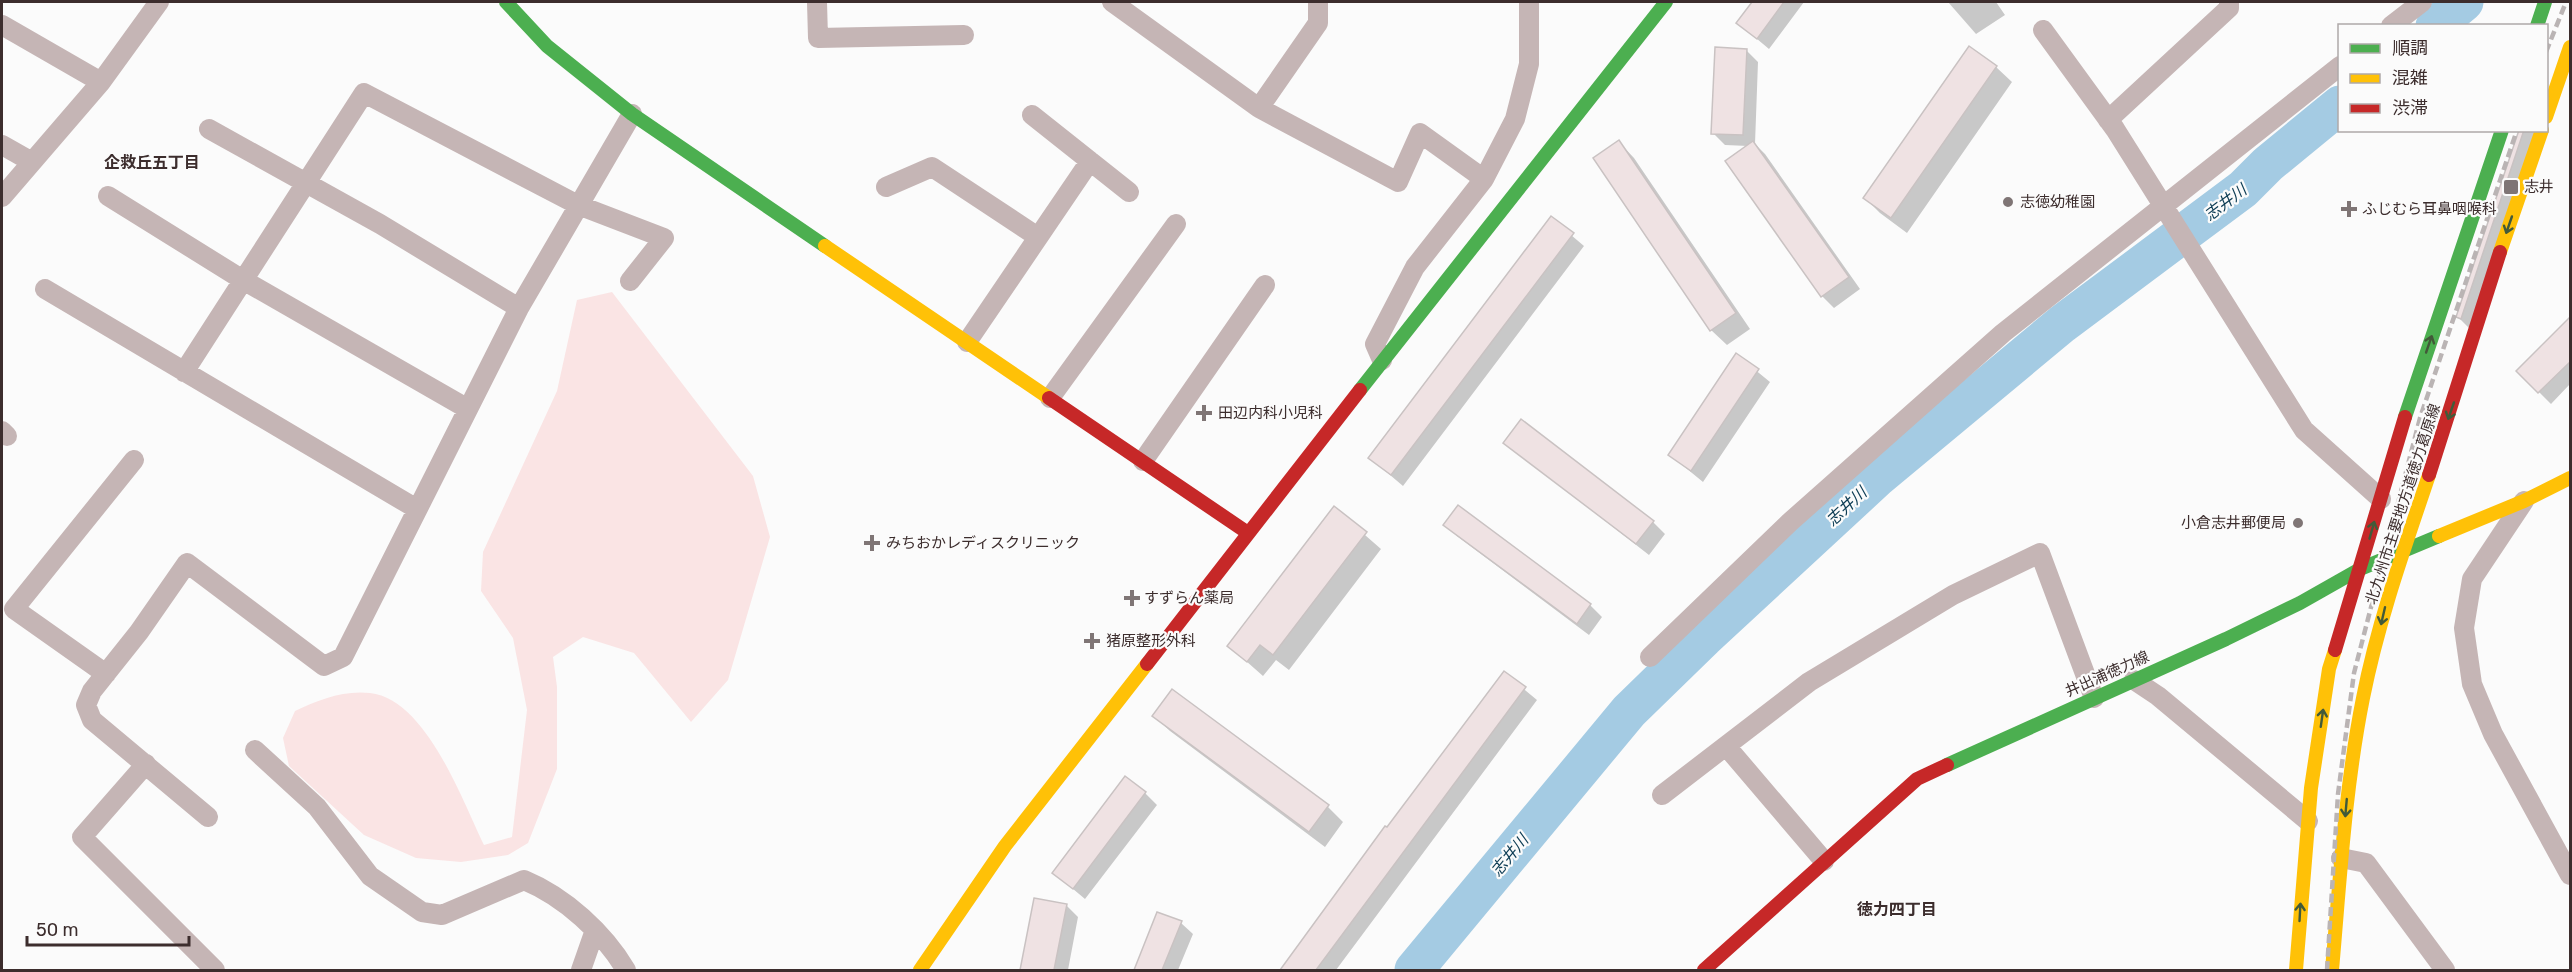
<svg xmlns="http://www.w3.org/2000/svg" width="2572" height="972" font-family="Rubik,'Noto Sans JP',sans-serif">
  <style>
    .green { fill: #fae4e4 }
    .shadow { fill: #0003 }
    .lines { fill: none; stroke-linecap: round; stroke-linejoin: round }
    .river { stroke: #a4cbe3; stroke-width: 39 }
    .building { fill: #efe2e3; stroke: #c9c2c2; stroke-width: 1.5 }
    .street { stroke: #c5b5b5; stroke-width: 20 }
    .fast { stroke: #4caf50; stroke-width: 14 }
    .slow { stroke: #ffc107; stroke-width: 14 }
    .jam { stroke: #c62828; stroke-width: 14 }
    .rail { stroke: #bab4b4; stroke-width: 4.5; stroke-dasharray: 9 4.5; stroke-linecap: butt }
    .oneway { stroke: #425a39 }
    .poi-dot { fill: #7f7575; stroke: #fbfbfb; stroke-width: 2 }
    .labels { text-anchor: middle; stroke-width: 4.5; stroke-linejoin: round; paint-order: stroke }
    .poi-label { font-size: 15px; fill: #3c2d2d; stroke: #fbfbfb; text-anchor: start }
    .street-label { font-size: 15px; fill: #3c2d2d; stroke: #fbfbfb }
    .neighbourhood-label { font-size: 16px; font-weight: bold; fill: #3c2d2d; stroke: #fbfbfb }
    .water-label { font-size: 16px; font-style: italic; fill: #0b3b53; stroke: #fbfbfb }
  </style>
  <rect width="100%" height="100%" fill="#fbfbfb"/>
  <path class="green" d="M612 292 753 476 770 537 728 680 691 722 634 653 583 637 553 657 557 687V769L528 843 508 855 461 862 416 858 364 835 289 766 283 738 295 711C318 700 343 690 370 693 426 699 462 800 484 845L512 837 527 710 513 638 481 591 483 552 557 391 577 300Z"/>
  <path class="shadow" d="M1754 2H1804L1769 49 1738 23Z
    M1948 2H1996L2005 15 1976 34Z
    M1746 50 1758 62 1755 144 1765 154 1860 289 1834 308 1822 296 1727 161 1748 146 1725 145 1713 133Z
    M1996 67 2012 82 1907 233 1880 213 1865 198Z
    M2520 130H2542L2473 332 2458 317Z
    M1619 142 1634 158 1750 329 1727 345 1711 330Z
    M1551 218 1584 246 1403 486 1370 458Z
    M2570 318V384L2551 404 2518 371Z
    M1737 355 1770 382 1703 482 1670 455Z
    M1505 443 1653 522 1665 534 1649 555Z
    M1458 507 1590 605 1602 617 1589 635 1457 536 1445 524Z
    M1334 508 1381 549 1289 670 1276 660 1263 676 1229 646Z
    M1504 673 1537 700 1336 970H1280Z
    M1154 716 1328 807 1343 822 1325 847 1170 731Z
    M1145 793 1157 805 1085 899 1054 873Z
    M1035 899 1066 905 1078 917 1068 970H1022Z
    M1158 914 1181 923 1193 934 1178 970H1136Z"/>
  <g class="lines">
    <path class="river" d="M2435 26 2464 2
      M1414 970 1629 711 1704 638 1878 477 2062 324 2243 189 2268 164 2340 105"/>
  </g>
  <path class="building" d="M1752 2H1784L1757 39 1736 23Z
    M1969 46 1997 66 1891 218 1863 198Z
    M1715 47 1747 49 1743 135 1711 134Z
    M2519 130H2524L2461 319 2456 317Z
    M1619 140 1736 313 1710 331 1593 158Z
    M1753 141 1849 277 1821 297 1725 161Z
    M1551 216 1574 233 1391 475 1368 458Z
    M2571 316V361L2538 393 2516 371Z
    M1736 353 1759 369 1691 471 1668 455Z
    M1521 419 1654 521 1636 544 1503 443Z
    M1458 505 1591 604 1577 624 1443 525Z
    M1334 506 1367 532 1273 655 1260 645 1247 662 1227 646Z
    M1504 671 1526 687 1316 970H1280L1385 826 1387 827Z
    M1172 689 1329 805 1309 832 1152 716Z
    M1125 776 1146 792 1073 889 1052 873Z
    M1034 898 1067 904 1054 970H1020Z
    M1157 912 1182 921 1162 970H1134Z"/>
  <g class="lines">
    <path class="street" d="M817 2 818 38 964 35
      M1112 2 1259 108 1318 23V2
      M2 25 101 82
      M2391 26 2422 2
      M2043 30 2115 129 2304 430 2381 499
      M1259 108 1398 182 1420 133 1484 179
      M1032 115 1129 192
      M2108 120 2229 8V2
      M209 129 380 224 519 308
      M2 145 32 162
      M886 187 932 167 1038 237
      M108 196 243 280 468 409
      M2 197 101 82 159 2
      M45 289 417 509
      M967 342 1090 161
      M1382 360 1375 344 1415 267 1484 179 1515 119 1529 64V2
      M184 372 364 93 578 205 664 238 630 281
      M1050 398 1176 224
      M2 431 7 436
      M1143 461 1265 285
      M2524 501 2472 579 2464 628 2472 684 2493 734 2570 875
      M1650 657 1790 522 2003 333 2340 66
      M106 674 14 609 134 460
      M2134 680 2158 696 2308 821
      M1726 746 1824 861
      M255 750 317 807 370 876 422 912 442 915 524 880C565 897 604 933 626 970
      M146 764 82 837 215 970
      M1662 795 1809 682 1953 595 2040 553 2094 698
      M208 817 92 720 86 705 92 691 139 632 187 563 324 666 343 657 519 308 632 114
      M2341 858 2366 863 2445 970
      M581 970 595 930"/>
    <path class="fast" d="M506 2 547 46 632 114 825 246
      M2537 26 2545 2
      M1360 390 1666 2
      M2405 417 2502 130
      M1947 765 2226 639 2300 603 2360 569 2439 536"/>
    <path class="slow" d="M2546 117 2570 47
      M825 246 1049 398
      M2500 252 2542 130
      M2439 536 2524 501 2570 478
      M920 970 1005 846 1147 664
      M2296 970 2311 788 2329 669 2335 650
      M2332 970C2340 879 2345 788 2363 698 2378 622 2404 549 2429 475"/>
    <path class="jam" d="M1049 398 1248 533
      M2429 475 2500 252
      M2335 650 2405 417
      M1147 664 1360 390
      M1704 970 1917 779 1947 765"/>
    <path class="rail" d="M2546 52 2566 2
      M2327 970 2338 794 2354 673 2420 418 2517 130"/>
  </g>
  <defs><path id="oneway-shaft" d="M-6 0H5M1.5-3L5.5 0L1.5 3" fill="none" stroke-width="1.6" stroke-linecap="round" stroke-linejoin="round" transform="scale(1.5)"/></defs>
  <g class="oneway">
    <use href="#oneway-shaft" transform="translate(2509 225) rotate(109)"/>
    <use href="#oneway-shaft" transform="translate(2429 344) rotate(-71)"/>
    <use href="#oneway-shaft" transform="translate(2451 411) rotate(109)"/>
    <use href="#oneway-shaft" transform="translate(2372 530) rotate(-74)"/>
    <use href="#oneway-shaft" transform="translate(2383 616) rotate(103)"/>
    <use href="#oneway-shaft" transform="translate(2322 718) rotate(-82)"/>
    <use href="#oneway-shaft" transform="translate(2346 808) rotate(95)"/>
    <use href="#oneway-shaft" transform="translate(2300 912) rotate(-87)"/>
  </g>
  <g class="poi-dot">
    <rect x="2503" y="179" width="16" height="16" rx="3"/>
    <circle cx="2008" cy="202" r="6"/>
    <path d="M2346 200h6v6h6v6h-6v6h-6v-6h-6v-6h6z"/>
    <path d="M1201 404h6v6h6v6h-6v6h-6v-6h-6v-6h6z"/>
    <circle cx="2298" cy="523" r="6"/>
    <path d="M869 534h6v6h6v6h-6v6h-6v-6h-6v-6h6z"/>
    <path d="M1129 589h6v6h6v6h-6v6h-6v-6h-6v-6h6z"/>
    <path d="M1089 632h6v6h6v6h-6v6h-6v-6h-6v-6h6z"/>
  </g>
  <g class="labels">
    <g class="poi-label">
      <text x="2524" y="192">志井</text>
      <text x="2020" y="207">志徳幼稚園</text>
      <text x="2362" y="214">ふじむら耳鼻咽喉科</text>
      <text x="1218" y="418">田辺内科小児科</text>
      <text x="2286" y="528" text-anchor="end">小倉志井郵便局</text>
      <text x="886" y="548">みちおかレディスクリニック</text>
      <text x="1144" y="603">すずらん薬局</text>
      <text x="1106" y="646">猪原整形外科</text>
    </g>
    <g class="street-label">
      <text transform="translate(2403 504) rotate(-72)" y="5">北九州市主要地方道徳力葛原線</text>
      <text transform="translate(2107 674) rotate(-24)" y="5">井出浦徳力線</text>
    </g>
    <g class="neighbourhood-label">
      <text x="152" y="168">企救丘五丁目</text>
      <text x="1897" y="915">徳力四丁目</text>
    </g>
    <g class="water-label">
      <text transform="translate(2225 202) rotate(-37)" y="6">志井川</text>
      <text transform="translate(1846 506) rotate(-43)" y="6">志井川</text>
      <text transform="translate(1509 855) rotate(-50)" y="6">志井川</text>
    </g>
  </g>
  <rect width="2572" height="972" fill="none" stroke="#3c2d2d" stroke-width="6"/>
  <rect x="2338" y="24" width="210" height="108" fill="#fbfbfb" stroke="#afa9a9" stroke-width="1.5"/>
  <rect x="2350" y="44" width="30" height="9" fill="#4caf50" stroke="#afa9a9" stroke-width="1.5"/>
  <text x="2392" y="54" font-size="18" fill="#3c2d2d">順調</text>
  <rect x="2350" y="74" width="30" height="9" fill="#ffc107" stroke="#afa9a9" stroke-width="1.5"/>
  <text x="2392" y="84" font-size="18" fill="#3c2d2d">混雑</text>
  <rect x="2350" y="104" width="30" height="9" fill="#c62828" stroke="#afa9a9" stroke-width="1.5"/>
  <text x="2392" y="114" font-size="18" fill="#3c2d2d">渋滞</text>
  <path d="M27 936v9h162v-9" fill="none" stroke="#3c2d2d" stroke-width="3"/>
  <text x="36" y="936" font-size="18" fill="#3c2d2d" stroke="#fbfbfb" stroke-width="4.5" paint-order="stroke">50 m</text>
</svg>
